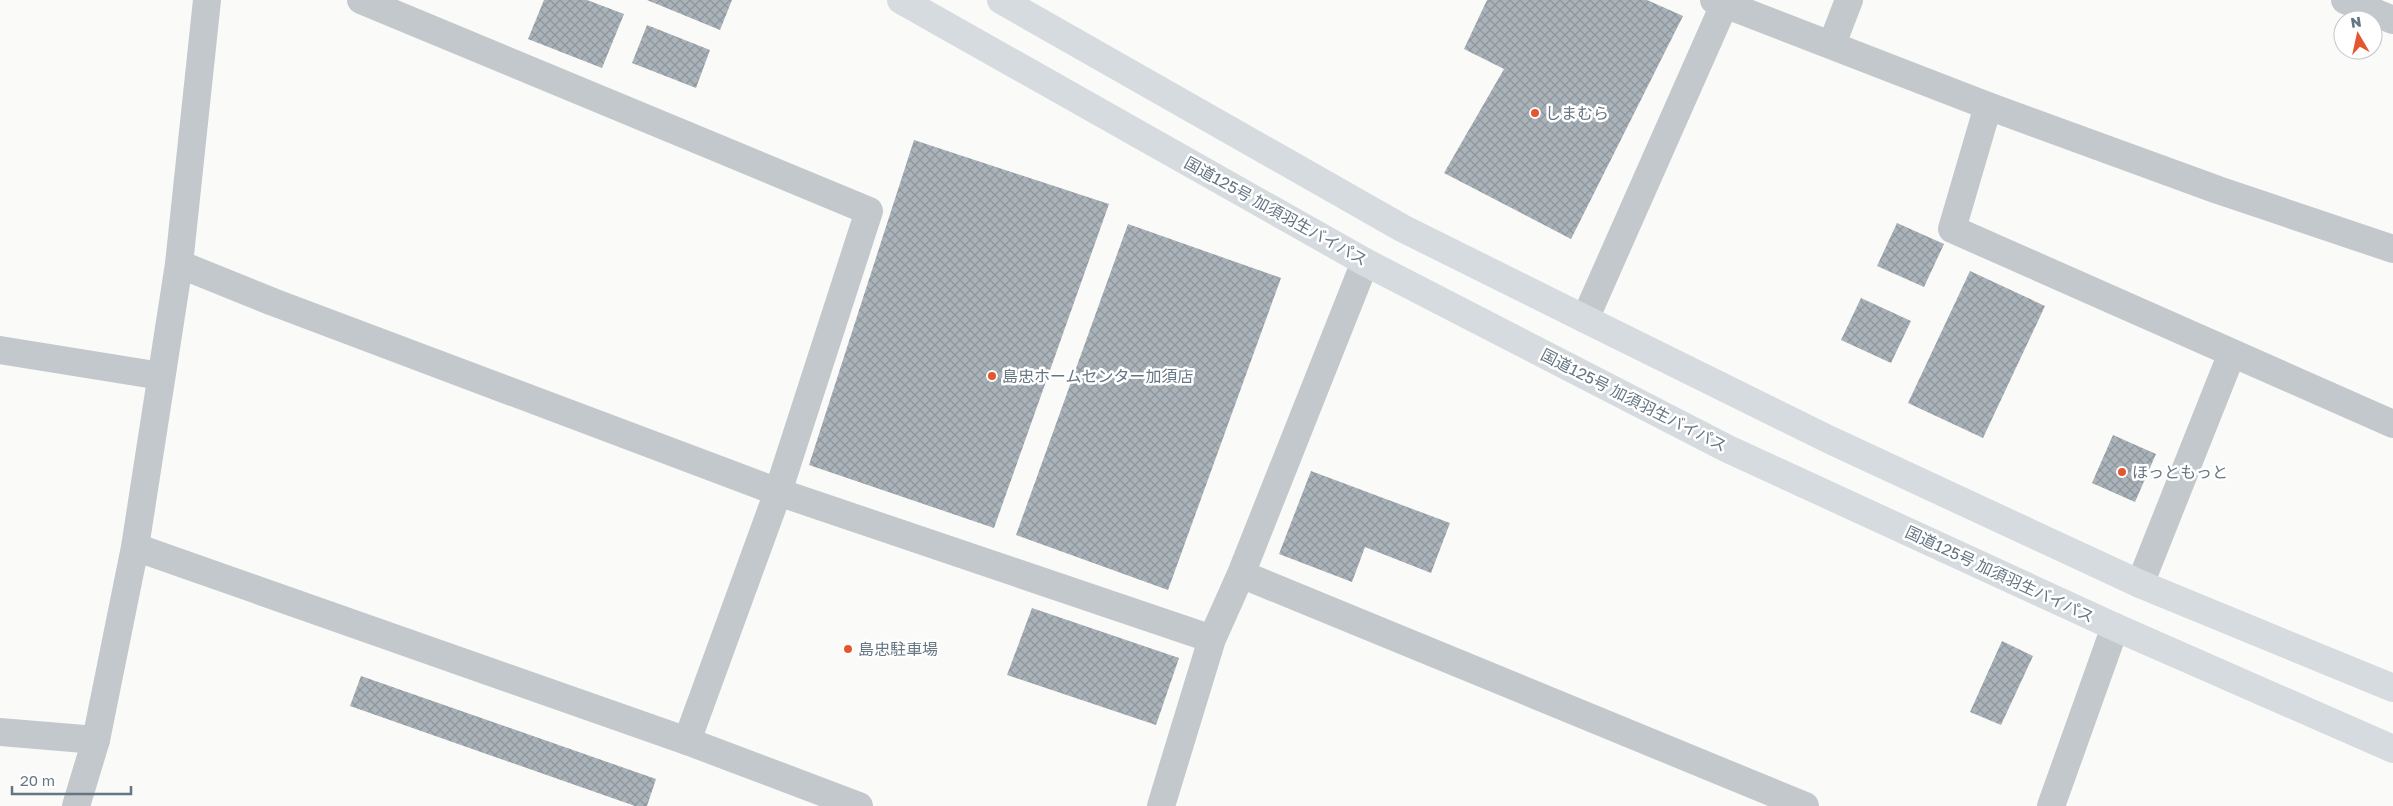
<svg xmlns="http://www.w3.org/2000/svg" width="2393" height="806" font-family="'Golos Text','Noto Sans JP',sans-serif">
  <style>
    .building { fill: url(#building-cross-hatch) }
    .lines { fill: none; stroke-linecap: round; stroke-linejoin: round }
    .minor { stroke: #c3c8cc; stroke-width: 28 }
    .tertiary { stroke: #c3c8cc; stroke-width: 28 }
    .trunk { stroke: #d6dbdf; stroke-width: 28 }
    .poi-dot { fill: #e4572e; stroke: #fff; stroke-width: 2 }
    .labels { text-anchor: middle; stroke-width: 5; stroke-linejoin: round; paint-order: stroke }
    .poi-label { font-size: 16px; fill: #657683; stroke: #fff; text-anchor: start }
    .street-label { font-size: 16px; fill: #657683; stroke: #fff }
  </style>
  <defs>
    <pattern id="building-cross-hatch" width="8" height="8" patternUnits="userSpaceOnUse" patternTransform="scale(1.25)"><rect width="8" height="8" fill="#aab3b9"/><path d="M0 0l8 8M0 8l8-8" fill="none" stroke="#8e969c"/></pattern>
  </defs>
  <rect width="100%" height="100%" fill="#fafaf8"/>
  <path class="building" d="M544 0H587L624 14 602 68 528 39Z
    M647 0H732L720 30Z
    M1487 0H1647L1683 16 1571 239 1444 173 1504 69 1464 49Z
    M647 25 710 50 696 88 632 63Z
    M914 140 1109 204 994 528 809 465Z
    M1897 223 1944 244 1924 287 1877 266Z
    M1128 224 1281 278 1168 590 1016 535Z
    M1970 271 2045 306 1983 438 1908 403Z
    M1861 298 1911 321 1891 363 1841 340Z
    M2113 435 2156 454 2135 502 2092 483Z
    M1311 471 1450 523 1431 573 1365 547 1352 582 1279 554Z
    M1032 608 1179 658 1156 725 1007 675Z
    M2002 641 2033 656 2001 725 1970 712Z
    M361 676 656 779 647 806H635L350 706Z"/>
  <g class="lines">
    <path class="minor" d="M361 0 869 211 778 492 687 741
      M1714 0 1988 106 2218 190 2393 249
      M2345 0 2393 20
      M1832 44 1849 0
      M1988 106 1952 229 2393 424
      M179 264 273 302 778 492 1212 639
      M1585 319 1724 5
      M1241 574 1805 806
      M2140 584 2232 353
      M0 732 96 740
      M1161 806 1212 639 1241 574 1365 262
      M2051 806 2115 627"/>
    <path class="tertiary" d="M0 350 161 376
      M135 547 687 741 859 806
      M76 806 96 740 135 547 179 264 207 0"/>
    <path class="trunk" d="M901 0 1365 262 1728 449 2115 627 2393 749
      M1001 0 1402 228 1585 319 1830 440 2140 584 2393 688"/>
  </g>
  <g class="poi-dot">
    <circle cx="1535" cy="113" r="5"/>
    <circle cx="992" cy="376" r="5"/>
    <circle cx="2122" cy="472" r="5"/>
    <circle cx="848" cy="649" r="5"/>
  </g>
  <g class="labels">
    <g class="poi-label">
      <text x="1545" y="119">しまむら</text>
      <text x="1002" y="382">島忠ホームセンター加須店</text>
      <text x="2132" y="478">ほっともっと</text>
      <text x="858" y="655">島忠駐車場</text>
    </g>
    <g class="street-label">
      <text transform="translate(1276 211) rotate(29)" y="6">国道125号 加須羽生バイパス</text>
      <text transform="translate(1634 400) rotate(27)" y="6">国道125号 加須羽生バイパス</text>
      <text transform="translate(2000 574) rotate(25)" y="6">国道125号 加須羽生バイパス</text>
    </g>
  </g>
  <g transform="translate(2358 35) rotate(351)"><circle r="24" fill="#ffffff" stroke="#c1c8cd"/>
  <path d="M0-4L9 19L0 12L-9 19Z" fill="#e4572e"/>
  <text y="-8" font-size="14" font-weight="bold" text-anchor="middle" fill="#657683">N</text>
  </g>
  <path d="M12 786v8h119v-8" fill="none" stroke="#657683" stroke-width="2.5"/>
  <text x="20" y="786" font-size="15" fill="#657683" stroke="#ffffff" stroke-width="4" paint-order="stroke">20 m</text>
</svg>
